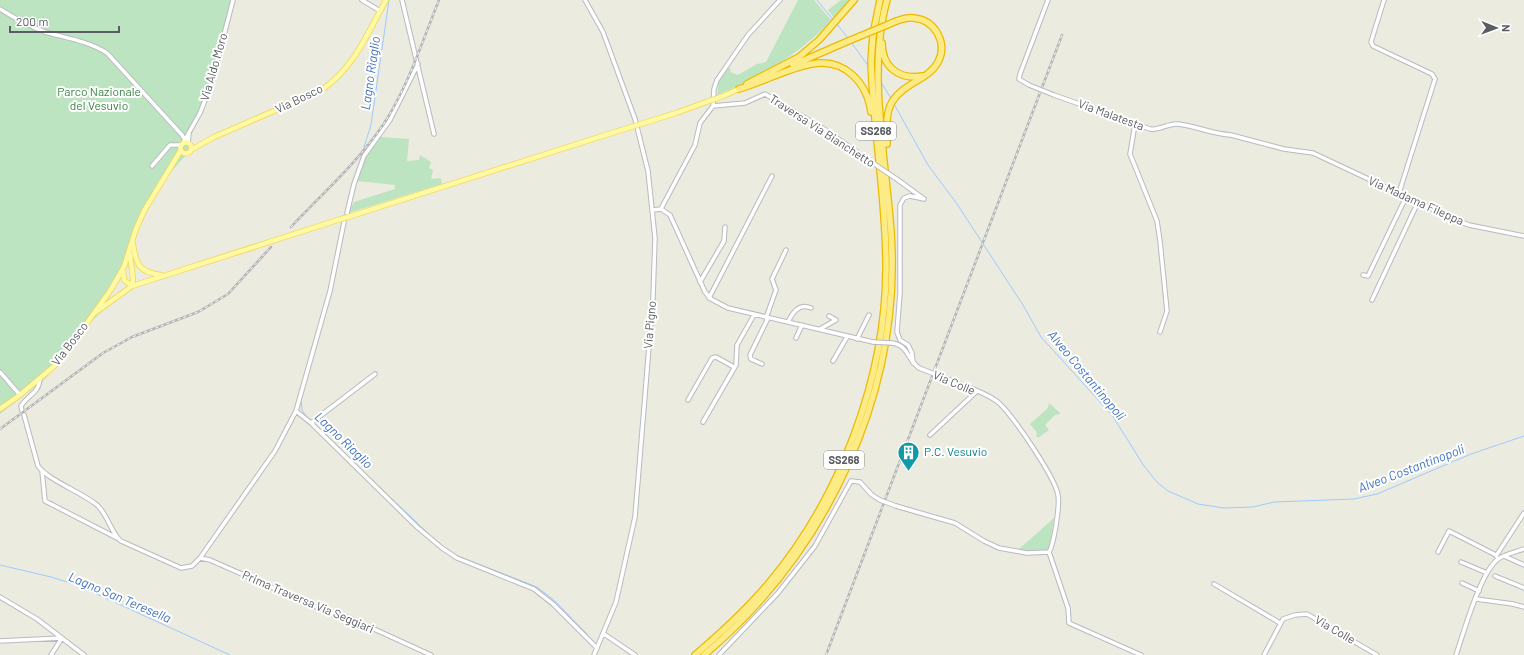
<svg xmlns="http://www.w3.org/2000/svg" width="1524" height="655" font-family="Barlow,sans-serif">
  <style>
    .green { fill: #bce4c0 }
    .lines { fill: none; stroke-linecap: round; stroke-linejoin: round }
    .stream { stroke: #9dcaff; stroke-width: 1 }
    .minor-casing { stroke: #b8babf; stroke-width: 5.5 }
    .major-casing { stroke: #f1d554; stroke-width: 6 }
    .highway-casing { stroke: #ecba00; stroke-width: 8 }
    .minor { stroke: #fff; stroke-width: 3.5 }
    .major { stroke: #fff9a2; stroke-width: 4.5 }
    .highway { stroke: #fdeb86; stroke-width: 5.5 }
    .rail-casing { stroke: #b4b5b5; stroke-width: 2.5 }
    .rail { stroke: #fff; stroke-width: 1; stroke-dasharray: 3; stroke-linecap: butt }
    .minor-bridge-casing { stroke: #b8babf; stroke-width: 5.5; stroke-linecap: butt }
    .major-bridge-casing { stroke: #f1d554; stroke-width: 6; stroke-linecap: butt }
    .highway-bridge-casing { stroke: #ecba00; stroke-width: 8; stroke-linecap: butt }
    .minor-bridge { stroke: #fff; stroke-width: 3.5 }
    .major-bridge { stroke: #fff9a2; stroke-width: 4.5 }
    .highway-bridge { stroke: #fdeb86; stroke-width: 5.5 }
    .labels { text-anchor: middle; stroke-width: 4; stroke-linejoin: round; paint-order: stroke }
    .shield { fill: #fff; stroke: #8b8d90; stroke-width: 1 }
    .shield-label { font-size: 11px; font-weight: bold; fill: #595c61 }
    .street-label { font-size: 12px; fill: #595c61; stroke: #fff }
    .park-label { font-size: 12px; fill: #348540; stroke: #fff }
    .culture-label { font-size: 12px; fill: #0d838f; stroke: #fff; text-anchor: start }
    .water-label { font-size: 13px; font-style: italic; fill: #4072c2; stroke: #fff }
  </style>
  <rect width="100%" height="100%" fill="#ecebe0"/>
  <path class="green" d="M0 0H234L214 81 190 138 189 152 167 176 157 192 136 234 134 246 120 277 107 298 101 312 90 323 58 365 45 379 0 414Z
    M798 0H814L831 20C801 54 758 78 717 95L719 81 728 68 731 69 730 72 738 75 757 64 766 62Z
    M841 0H851L834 18 828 10Z
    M380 137 409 139 407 161 419 160 420 155 431 162 429 168 433 170 431 179 441 178 442 184 348 213 354 202 395 189V185L357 181 365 157Z
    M1049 403 1059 412 1060 414 1055 415 1045 425 1049 430 1038 438 1036 436 1037 433 1030 424 1048 408Z
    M1054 518 1049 549 1038 552 1018 550Z"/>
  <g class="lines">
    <path class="stream" d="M817 0 834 21
      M836 23 848 38
      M851 42 869 67
      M881 82 892 100
      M894 104 928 165 957 204 1023 305 1041 337 1112 415 1144 466 1157 482 1168 491 1198 504 1224 508 1253 507 1274 502 1354 499 1377 494 1471 454 1524 436
      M364 147 371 125 389 0
      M361 160 362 153
      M333 285 339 255
      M301 400 302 410 308 419
      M325 435 434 539
      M441 545 455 555 537 587 555 601 587 634
      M0 565 51 577 77 585 230 655"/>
    <defs>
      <path id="minor" d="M362 0 380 11
        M402 0 434 134
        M585 0 603 32 635 119 648 171 655 238 653 298 635 517 616 602 594 655
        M1384 0 1371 42 1373 46 1432 74 1435 79 1399 193
        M0 9C14 18 29 26 45 32 66 38 88 41 107 53L182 135 185 140
        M1029 85 1019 79 1020 74 1048 0
        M1054 95 1150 129C1159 131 1168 123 1178 124 1196 126 1212 134 1231 135L1284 149 1313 153 1458 221 1469 225 1524 236
        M713 106 745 103 765 94 824 129 861 155
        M1135 124 1130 154 1157 221 1160 241 1167 311 1160 332
        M183 143 200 113 211 85 233 0
        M188 143 189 134
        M152 166 170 145H182
        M898 180 924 199
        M661 209 670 215 705 292 711 299 728 308 873 342
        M653 210 661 209 663 205 695 145 700 123 713 106 714 89 717 80 748 35 780 0
        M347 213 354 184 364 156 390 120 418 64
        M1363 275 1368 276 1406 197
        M700 282 724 241 725 227
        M709 298 772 176
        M1372 300 1418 202
        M766 318 776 290 772 279 786 250
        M788 322C793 312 799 303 811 308
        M820 329 836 320 829 316
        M796 338 802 325
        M857 339 869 315
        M892 343C908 345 907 359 919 368
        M833 361 847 337
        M913 363 912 353 908 345 900 340 897 332 900 293V205L904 198 910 196 924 199
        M762 364 751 359 750 355 768 318
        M0 372 20 395
        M950 380C964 386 988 393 999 403 1013 416 1055 477 1058 495 1060 505 1054 544 1049 552L1068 608 1069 623 1141 655
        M688 400 712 358 716 357 734 367
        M22 411 21 406C28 395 39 393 40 379
        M296 411 311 423 375 374
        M24 415 38 466C48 480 81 492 97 505 109 516 111 534 121 541L181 568 192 566 200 558 275 451 296 411 330 291 344 222
        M703 422 736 365 737 345 754 315
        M311 423 417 527 442 548 457 558 534 589 553 604 597 648
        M930 435 976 392
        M42 471 45 501 117 538
        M896 506 955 523 984 541 999 548 1027 553 1049 552
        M1438 552 1449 531 1496 555
        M1496 556 1524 513
        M1504 556 1524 565
        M200 558 210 560 332 614 341 615 352 619 431 655
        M1461 562 1487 573
        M1495 576 1524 588
        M1462 583 1479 591
        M1214 584 1280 623
        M0 597 37 619 84 655
        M1476 599 1513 604 1524 607
        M604 634 635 655
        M0 641 62 638
        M51 655 62 638
        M719 655 778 593 815 546 851 481 860 482 872 495 880 500
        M1264 655 1283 619 1295 615 1307 614 1377 655
        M1456 655C1464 632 1480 573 1498 559 1505 554 1516 552 1524 549"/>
      <path id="major" d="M721 97 739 89
        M676 113 709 101
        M180.5 148a5.5 5.5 0 1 1 11 0a5.5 5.5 0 1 1-11 0Z
        M191 150 214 137 320 91C354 69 367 34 386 0
        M348 217 596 138
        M133 244C136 265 139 272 161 275
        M130 254 133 279 132 286
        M123 270 124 280 132 286
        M96 312 132 286 341 219
        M0 409 20 395 59 362 110 291 124 267 136 229 144 211 181 150"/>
      <path id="highway" d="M882 43C882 67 899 80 922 76
        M793 65 846 42
        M747 84 799 57 819 40 854 0
        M739 89C763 82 788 68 812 64 845 58 867 83 871 112
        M887 144C887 130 885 114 892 102 903 83 929 80 938 62 948 43 935 20 914 18 905 17 896 21 887 25
        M695 655C721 633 746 610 768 584 840 499 887 376 886 264 886 196 873 129 871 61L873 35 880 0
        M704 655C827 552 902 392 891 232 886 159 867 70 887 0"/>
    </defs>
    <use href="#minor" class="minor-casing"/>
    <use href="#major" class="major-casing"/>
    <use href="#highway" class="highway-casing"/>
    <use href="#minor" class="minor"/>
    <use href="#major" class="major"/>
    <use href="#highway" class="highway"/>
    <defs>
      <path id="rail" d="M291 227C322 194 357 163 383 125 408 87 422 42 439 0
        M0 429 103 353 132 337 198 312 228 294 271 247
        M826 655 1062 35"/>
    </defs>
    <use href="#rail" class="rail-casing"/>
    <use href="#rail" class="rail"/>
    <defs>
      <path id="minor-bridge" d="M1029 85 1054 95
        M861 155 898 180
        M873 342 892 343
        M919 368 950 380
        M880 500 896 506"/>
      <path id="major-bridge" d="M709 101 721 97
        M596 138 676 113
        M341 219 348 217"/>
      <path id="highway-bridge" d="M846 42 887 25"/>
    </defs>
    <use href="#minor-bridge" class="minor-bridge-casing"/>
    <use href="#major-bridge" class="major-bridge-casing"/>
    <use href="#highway-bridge" class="highway-bridge-casing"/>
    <use href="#minor-bridge" class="minor-bridge"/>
    <use href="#major-bridge" class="major-bridge"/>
    <use href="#highway-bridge" class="highway-bridge"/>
  </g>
  <defs>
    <symbol id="building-pin" viewBox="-11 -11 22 30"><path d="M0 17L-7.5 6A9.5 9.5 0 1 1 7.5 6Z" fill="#0f9aa8" stroke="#fff"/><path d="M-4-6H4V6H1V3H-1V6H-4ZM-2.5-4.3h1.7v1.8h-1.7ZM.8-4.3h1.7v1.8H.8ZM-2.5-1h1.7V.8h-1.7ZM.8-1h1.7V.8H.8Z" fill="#fff"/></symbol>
  </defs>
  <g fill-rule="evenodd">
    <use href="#building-pin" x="896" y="440" width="25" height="34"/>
  </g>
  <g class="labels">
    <g class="shield">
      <rect x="856" y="122" width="40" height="18" rx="3"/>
      <rect x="824" y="451" width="40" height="18" rx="3"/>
    </g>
    <g class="shield-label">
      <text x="876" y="135">SS268</text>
      <text x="844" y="464">SS268</text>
    </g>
    <g class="street-label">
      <text transform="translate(214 67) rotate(-74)" y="4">Via Aldo Moro</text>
      <text transform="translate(299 99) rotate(-26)" y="4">Via Bosco</text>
      <text transform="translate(1111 115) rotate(20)" y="4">Via Malatesta</text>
      <text transform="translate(822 131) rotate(33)" y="4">Traversa Via Bianchetto</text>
      <text transform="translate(1416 201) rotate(24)" y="4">Via Madama Fileppa</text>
      <text transform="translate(650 325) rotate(-85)" y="4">Via Pigno</text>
      <text transform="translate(70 344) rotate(-53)" y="4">Via Bosco</text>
      <text transform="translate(954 383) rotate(23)" y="4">Via Colle</text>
      <text transform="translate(308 602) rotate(23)" y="4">Prima Traversa Via Seggiari</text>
      <text transform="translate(1335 630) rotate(30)" y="4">Via Colle</text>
    </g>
    <g class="park-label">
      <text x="99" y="96">Parco Nazionale<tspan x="99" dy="14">del Vesuvio</tspan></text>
    </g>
    <g class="culture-label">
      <text x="924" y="456">P.C. Vesuvio</text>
    </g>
    <g class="water-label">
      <text transform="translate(370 73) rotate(-82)" y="5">Lagno Riaglio</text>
      <text transform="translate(1087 375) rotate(50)" y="5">Alveo Costantinopoli</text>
      <text transform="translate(344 440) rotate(44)" y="5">Lagno Riaglio</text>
      <text transform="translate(1411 468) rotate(-21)" y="5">Alveo Costantinopoli</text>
      <text transform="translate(120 597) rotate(23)" y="5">Lagno San Teresella</text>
    </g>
  </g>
  <g transform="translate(1496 28) rotate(91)" stroke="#ffffff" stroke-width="3" paint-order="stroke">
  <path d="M0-3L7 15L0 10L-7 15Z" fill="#595c61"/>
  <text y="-6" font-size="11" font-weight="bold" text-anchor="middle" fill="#595c61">N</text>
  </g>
  <path d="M10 26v6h109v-6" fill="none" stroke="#595c61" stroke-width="2"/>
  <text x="16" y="26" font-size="12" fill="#595c61" stroke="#ffffff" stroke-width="3" paint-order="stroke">200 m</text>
</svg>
